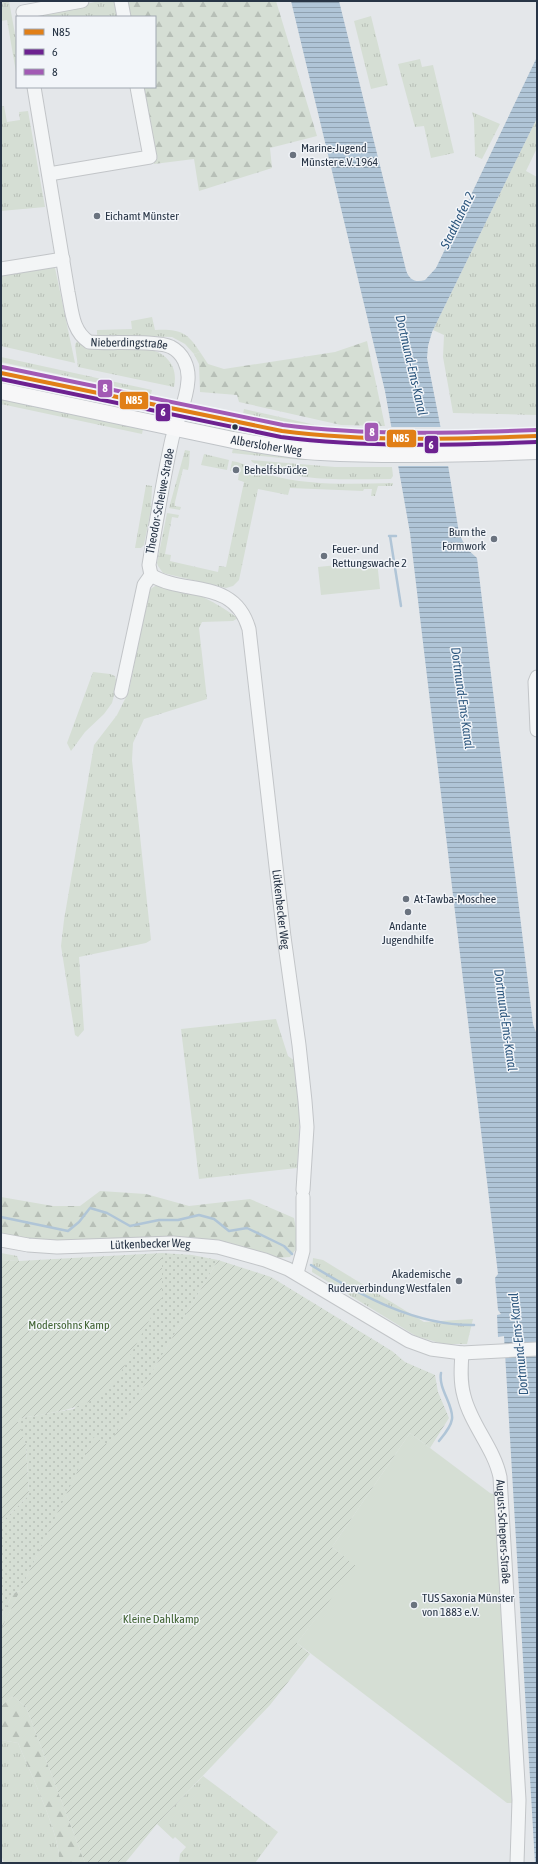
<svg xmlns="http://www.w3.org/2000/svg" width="538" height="1864" font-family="'Asap Condensed',sans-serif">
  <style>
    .grass { fill: url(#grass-tufts) }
    .forest { fill: url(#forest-firs) }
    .park { fill: url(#park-dots) }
    .garden { fill: url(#garden-furrows) }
    .pitch { fill: #d5ded4 }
    .water { fill: url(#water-rules) }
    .pier { fill: #e4e7ea }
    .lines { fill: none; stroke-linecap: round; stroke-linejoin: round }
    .stream { stroke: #b0c5d7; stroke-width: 2.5 }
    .minor-casing { stroke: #c2c5c8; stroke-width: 15 }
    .major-casing { stroke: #c0c4c8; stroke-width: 18 }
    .minor { stroke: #f3f5f6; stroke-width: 13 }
    .major { stroke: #f7f7f8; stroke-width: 16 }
    .bus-1-casing { stroke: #f2f5f9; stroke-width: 7 }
    .bus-2-casing { stroke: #f2f5f9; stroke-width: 7 }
    .bus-3-casing { stroke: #f2f5f9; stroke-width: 7 }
    .bus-1 { stroke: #e17f17; stroke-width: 4 }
    .bus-2 { stroke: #6d2190; stroke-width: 4 }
    .bus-3 { stroke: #a25ab4; stroke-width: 4 }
    .poi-dot { fill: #6a737f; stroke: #f2f5f9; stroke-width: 1.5 }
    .bus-dot { fill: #283546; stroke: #f2f5f9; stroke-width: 1.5 }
    .labels { text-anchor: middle; stroke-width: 3; stroke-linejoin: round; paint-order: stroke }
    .poi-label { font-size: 12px; fill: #283546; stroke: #f2f5f9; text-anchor: start }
    .street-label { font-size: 12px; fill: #283546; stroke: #f2f5f9 }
    .park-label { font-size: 12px; fill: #406333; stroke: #f2f5f9 }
    .water-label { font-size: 13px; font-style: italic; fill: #2d577e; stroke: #f2f5f9 }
    .line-badge { stroke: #f2f5f9; stroke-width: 1.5 }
    .badge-label { font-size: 11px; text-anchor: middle; font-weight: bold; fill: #fff }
  </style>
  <defs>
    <pattern id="grass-tufts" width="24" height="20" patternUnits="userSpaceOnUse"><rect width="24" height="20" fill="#d5ded4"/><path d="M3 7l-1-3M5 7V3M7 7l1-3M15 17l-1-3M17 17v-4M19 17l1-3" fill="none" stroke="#b7bfb7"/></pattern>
    <pattern id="forest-firs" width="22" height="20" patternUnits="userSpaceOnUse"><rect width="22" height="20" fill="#d5ded4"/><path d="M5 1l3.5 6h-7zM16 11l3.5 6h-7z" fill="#b7bfb7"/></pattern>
    <pattern id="park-dots" width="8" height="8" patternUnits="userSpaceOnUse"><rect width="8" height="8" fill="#d5ded4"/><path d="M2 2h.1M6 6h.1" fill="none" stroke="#b7bfb7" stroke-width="1.8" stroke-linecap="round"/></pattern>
    <pattern id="garden-furrows" width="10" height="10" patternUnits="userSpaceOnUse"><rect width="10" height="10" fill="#d5ded4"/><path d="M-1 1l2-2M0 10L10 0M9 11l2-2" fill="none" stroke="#b7bfb7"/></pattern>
    <pattern id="water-rules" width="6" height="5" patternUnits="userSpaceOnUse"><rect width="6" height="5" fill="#b0c5d7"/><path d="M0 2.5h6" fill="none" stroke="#8fa1b0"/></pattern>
  </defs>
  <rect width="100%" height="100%" fill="#e4e7ea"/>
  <path class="grass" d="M1 1H9L17 45V78L7 20 1 21Z
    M100 1H118L122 17H29V15Z
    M371 16 388 85 371 89 354 21Z
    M420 59 422 67 433 65 454 153 431 158 424 126 415 127 398 64Z
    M4 106 7 122 20 120 19 112 28 111 45 207 1 211V107Z
    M472 112 500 124 482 159 475 156 474 119Z
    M537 118V148L526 171 537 177V415L453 413 443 357 444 335 433 330Z
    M54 263 75 363 1 346V274Z
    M152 317 155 330C178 329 187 331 200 352L194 354 185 344 172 337 97 335V330L132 329 131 321Z
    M77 341C97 362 148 334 169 361 175 368 176 378 174 387L78 367 75 345Z
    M1 357 152 390 150 398 104 384 1 362Z
    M1 379 148 406 147 412 41 390 1 385Z
    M1 399 143 429 142 434 1 404Z
    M244 409 311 424 328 429 325 432 301 425 243 414Z
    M208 424 289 440 332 442 337 449 207 430Z
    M233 448 378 459V462L301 460 232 453Z
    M185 450 190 451C189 458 190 463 188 470L183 469 175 502V506L181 507 180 510 169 508Z
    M204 454 229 460 227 470 201 465Z
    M251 460 335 467H392L393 476 391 479C344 479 296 483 252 462Z
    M232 461C245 463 257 471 270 475 309 486 352 484 393 483V484L392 486H378L375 496H371L372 489H364L363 491 290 488 288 495 258 489 239 580 233 586 226 588 163 573 158 566 157 563 167 513 179 515 178 518 172 517 165 554 171 555 170 561 218 572 219 566 226 567 244 482 238 480 239 473 230 471Z
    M146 485 152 486 151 509 144 545 141 548H135Z
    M155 586C187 586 212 600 238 618L233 621 202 622 199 628 207 699 144 719 133 743 132 760 151 940 146 943 79 957 84 1030 78 1037 75 1035 61 946 64 920 94 745 117 715 129 691 147 599 149 590Z
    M93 672 110 674 115 676 117 684 112 703 104 714 85 732 71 751 67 743Z
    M276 1019 288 1056 295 1061 300 1119 297 1168 199 1179 181 1029Z
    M1 1253 17 1256 19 1261 1 1260Z
    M313 1258 323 1260 424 1322 473 1319 467 1344H443L416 1336 312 1272Z
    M1 1740 18 1743C26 1763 66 1847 58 1863H4L1 1855Z
    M203 1776 278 1832 255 1863H180L179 1862 180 1854 186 1847 175 1837 173 1839 157 1824Z"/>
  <path class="forest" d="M124 1H276L317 136 270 148 272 168 199 191 194 159 154 164 140 87H155V17H127Z
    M367 341 385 426 341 425 239 402 237 395 200 392 199 364 194 354 200 352 208 364 224 369 335 352Z
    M100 1191 146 1194 189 1206 250 1199 294 1218 299 1245 290 1257 277 1258 259 1251 198 1240 109 1242 25 1240 1 1236V1197L53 1206H80Z
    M20 1591 1 1630V1617L13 1593Z
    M13 1696 26 1707 85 1863H58C66 1847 26 1763 18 1743L1 1740V1706Z"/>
  <path class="park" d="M162 1253 192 1255 218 1260 109 1446 94 1438 20 1591 13 1593 1 1617V1523L29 1495 26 1445 16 1419 74 1409 162 1297Z"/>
  <path class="garden" d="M162 1253V1297L114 1385C86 1411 52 1412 17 1419L26 1445 29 1495 1 1523V1260L19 1261Z
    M218 1260 271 1277 392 1351 405 1362 435 1375 438 1392 449 1418 430 1448 410 1433 332 1547 357 1566 297 1643 310 1654 270 1705 157 1824 125 1863H85L26 1707 13 1696 1 1706V1630L94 1437 109 1445Z"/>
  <path class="pitch" d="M377 561 380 589 321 595 318 567Z
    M410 1433 490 1493 496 1495 512 1803H507L297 1643 356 1566 332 1547Z"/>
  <path class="water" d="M291 1H339L406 270C409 280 416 283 425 280L436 268 537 57V118L432 332 428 346 427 358 448 465 459 533 466 548 477 558 533 1024 537 1035V1863H535L504 1336 498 1337 497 1315 501 1314 498 1310 495 1278 498 1274 410 533 385 391Z"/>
  <path class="pier" d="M390 427H442L451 466H396Z"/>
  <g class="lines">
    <path class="stream" d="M389 536H396
      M390 536 401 606
      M1 1217 68 1231 79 1222 90 1208 107 1213 130 1226 159 1220H178L199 1215 214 1219 229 1231 247 1228 284 1246 292 1254
      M311 1265C360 1295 415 1326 474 1325
      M439 1441C444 1435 451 1427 452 1419 454 1405 438 1389 441 1373"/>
    <defs>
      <g id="minor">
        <path d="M121 1 124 17"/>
        <path d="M23 12 82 1"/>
        <path id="s1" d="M34 87 68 292C72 311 72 331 89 342 109 344 156 340 171 347 183 353 189 367 188 380 187 401 177 419 172 439 163 480 156 523 149 565L151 575 144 585 121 692"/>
        <path d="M49 174 150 157 137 87"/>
        <path d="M1 269 63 259"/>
        <path id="s2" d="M151 575C184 596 234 577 249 629L284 937 299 1045 305 1101 307 1127 303 1190"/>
        <path d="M537 677 535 682 537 730"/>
        <path id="s3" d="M1 1240 28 1245 57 1247 173 1243 218 1247 265 1260 288 1269 409 1341 431 1349 462 1353 537 1349"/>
        <path d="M297 1273 303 1251V1197"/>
        <path id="s4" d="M462 1353C461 1367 460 1382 464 1396 471 1425 494 1448 500 1477L519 1800 517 1863"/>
      </g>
      <g id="major">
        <path d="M1 373 282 431C366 444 452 439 537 436"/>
        <path id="s5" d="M1 391 233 440C262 445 291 451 321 452 392 456 465 454 537 451"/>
      </g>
    </defs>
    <use href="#minor" class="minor-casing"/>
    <use href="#major" class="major-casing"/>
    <use href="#minor" class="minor"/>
    <use href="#major" class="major"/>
    <defs>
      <path id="bus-1" d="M1 373 282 431C367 442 452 439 537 436"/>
      <path id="bus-2" d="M1 379 281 437C366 448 451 445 537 442"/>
      <path id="bus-3" d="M2 367 283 425C368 436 452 433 537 430"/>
    </defs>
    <use href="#bus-1" class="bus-1-casing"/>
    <use href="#bus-2" class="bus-2-casing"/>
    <use href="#bus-3" class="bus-3-casing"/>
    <use href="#bus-1" class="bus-1"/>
    <use href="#bus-2" class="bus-2"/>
    <use href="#bus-3" class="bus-3"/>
  </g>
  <g class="poi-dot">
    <circle cx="293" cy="155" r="4"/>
    <circle cx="97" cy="216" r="4"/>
    <circle cx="236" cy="470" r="4"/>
    <circle cx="494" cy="539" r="4"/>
    <circle cx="324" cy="556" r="4"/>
    <circle cx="406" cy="899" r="4"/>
    <circle cx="408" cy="912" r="4"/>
    <circle cx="459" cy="1281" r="4"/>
    <circle cx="414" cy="1605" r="4"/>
  </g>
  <circle class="bus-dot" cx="235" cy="427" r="3.5"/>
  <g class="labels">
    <g class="poi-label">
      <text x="301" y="152">Marine-Jugend<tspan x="301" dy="14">Münster e.V. 1964</tspan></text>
      <text x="105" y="220">Eichamt Münster</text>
      <text x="244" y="474">Behelfsbrücke</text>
      <text x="486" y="536" text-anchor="end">Burn the<tspan x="486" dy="14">Formwork</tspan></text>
      <text x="332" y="553">Feuer- und<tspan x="332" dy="14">Rettungswache 2</tspan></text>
      <text x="414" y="903">At-Tawba-Moschee</text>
      <text x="408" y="930" text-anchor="middle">Andante<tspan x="408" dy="14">Jugendhilfe</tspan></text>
      <text x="451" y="1278" text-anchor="end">Akademische<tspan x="451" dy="14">Ruderverbindung Westfalen</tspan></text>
      <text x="422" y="1602">TUS Saxonia Münster<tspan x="422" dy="14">von 1883 e.V.</tspan></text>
    </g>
    <g class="street-label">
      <text dy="4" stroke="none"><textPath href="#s1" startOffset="304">Nieberdingstraße</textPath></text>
      <text dy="4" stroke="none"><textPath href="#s5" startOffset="271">Albersloher Weg</textPath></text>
      <text transform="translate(160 501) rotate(-79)" y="4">Theodor-Scheiwe-Straße</text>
      <text dy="4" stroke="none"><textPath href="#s2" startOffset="401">Lütkenbecker Weg</textPath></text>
      <text dy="4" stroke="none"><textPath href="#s3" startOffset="150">Lütkenbecker Weg</textPath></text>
      <text dy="4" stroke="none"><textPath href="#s4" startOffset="187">August-Schepers-Straße</textPath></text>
    </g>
    <g class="park-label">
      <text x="69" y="1329">Modersohns Kamp</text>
      <text x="161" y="1623">Kleine Dahlkamp</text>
    </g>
    <g class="water-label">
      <text transform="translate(457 220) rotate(-64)" y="5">Stadthafen 2</text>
      <text transform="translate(412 365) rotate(77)" y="5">Dortmund-Ems-Kanal</text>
      <text transform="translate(463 698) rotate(82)" y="5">Dortmund-Ems-Kanal</text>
      <text transform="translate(506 1020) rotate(82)" y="5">Dortmund-Ems-Kanal</text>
      <text transform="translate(518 1344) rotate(-96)" y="5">Dortmund-Ems-Kanal</text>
    </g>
  </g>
  <g class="line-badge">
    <rect x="97" y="379" width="16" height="19" rx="4" fill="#a25ab4"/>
    <rect x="119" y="391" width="30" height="19" rx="4" fill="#e17f17"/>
    <rect x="155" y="403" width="16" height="19" rx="4" fill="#6d2190"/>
    <rect x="364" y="422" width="15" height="20" rx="4" fill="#a25ab4"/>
    <rect x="386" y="429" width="31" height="19" rx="4" fill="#e17f17"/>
    <rect x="424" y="435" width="15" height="19" rx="4" fill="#6d2190"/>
  </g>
  <g class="badge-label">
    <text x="105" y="392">8</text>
    <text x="134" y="404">N85</text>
    <text x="163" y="416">6</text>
    <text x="372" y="436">8</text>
    <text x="401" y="442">N85</text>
    <text x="431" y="449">6</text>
  </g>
  <rect width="538" height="1864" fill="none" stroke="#283546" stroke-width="4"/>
  <rect x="16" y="16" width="140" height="72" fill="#f2f5f9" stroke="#a1a8b1"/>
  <rect x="24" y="29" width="20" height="6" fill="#e17f17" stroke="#a1a8b1"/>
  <text x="52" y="36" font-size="12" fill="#283546">N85</text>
  <rect x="24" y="49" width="20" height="6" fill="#6d2190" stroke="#a1a8b1"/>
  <text x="52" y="56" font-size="12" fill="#283546">6</text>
  <rect x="24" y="69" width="20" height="6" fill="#a25ab4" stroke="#a1a8b1"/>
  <text x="52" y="76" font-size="12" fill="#283546">8</text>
</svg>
